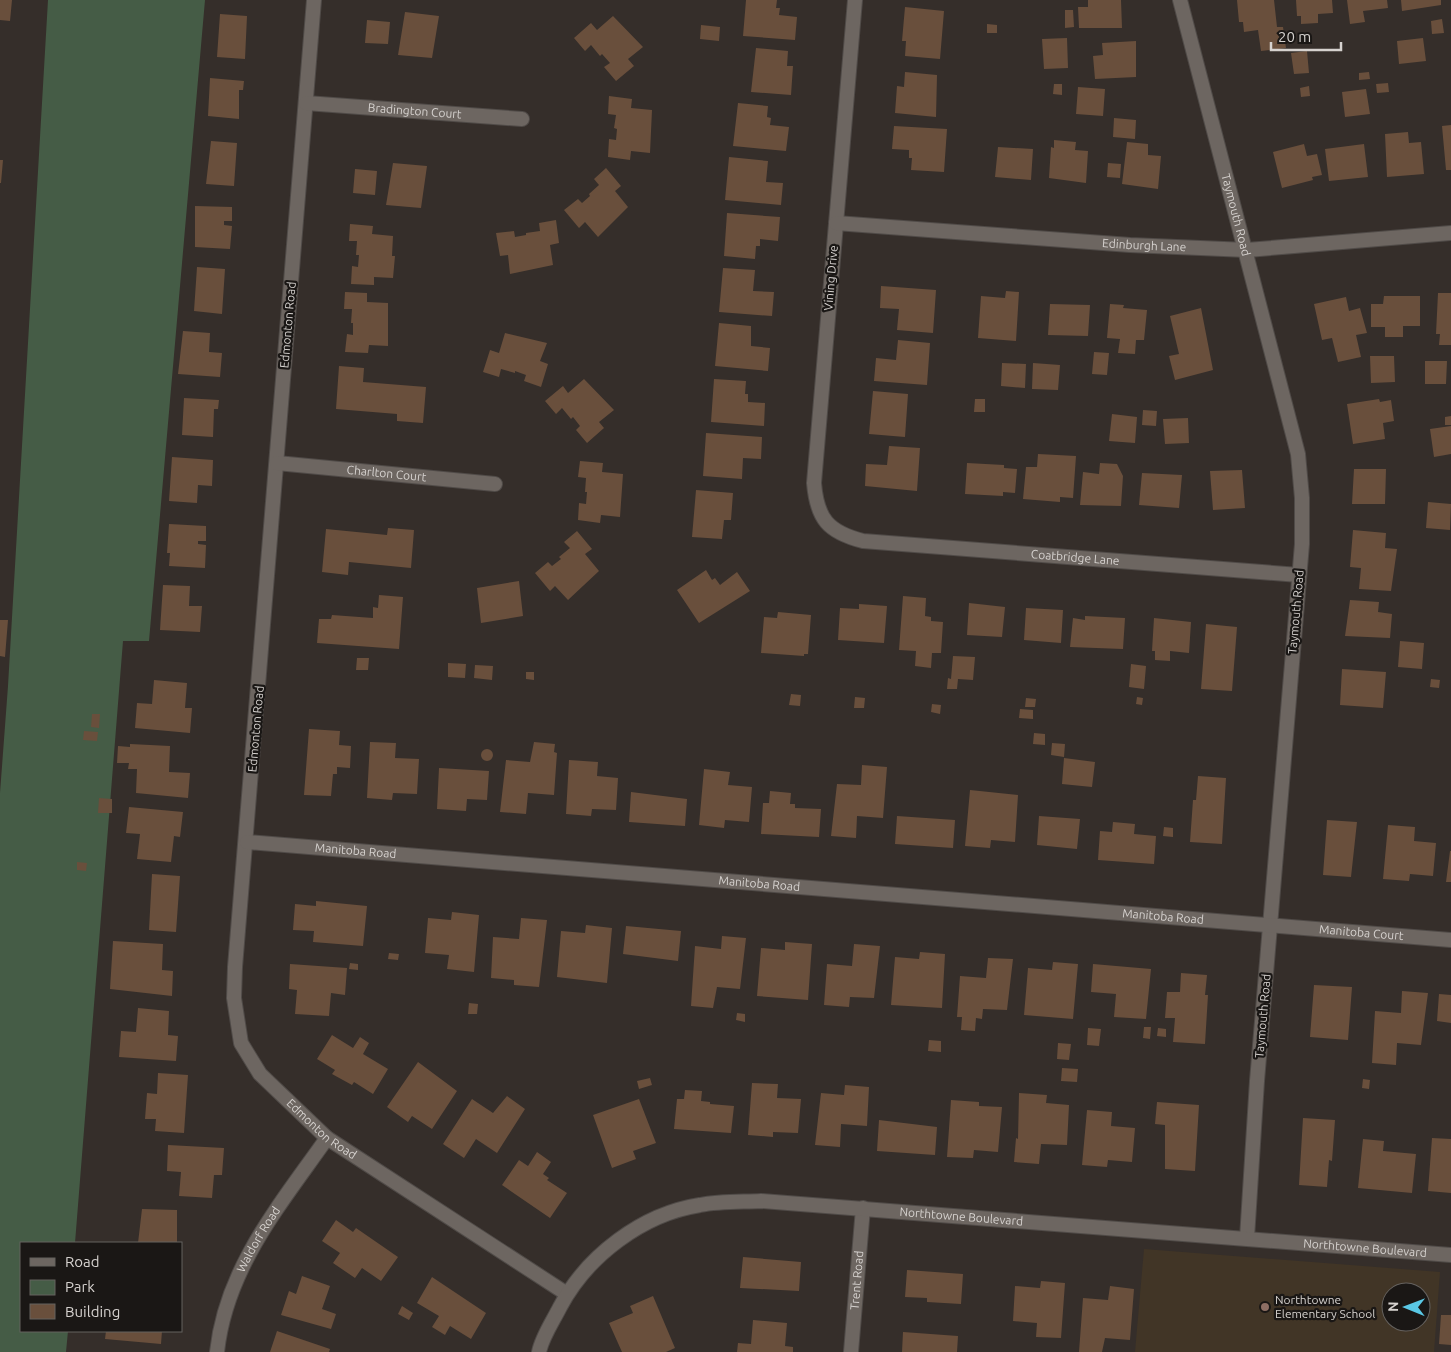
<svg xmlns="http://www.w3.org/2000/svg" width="1451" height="1352" font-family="Ubuntu,sans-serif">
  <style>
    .education { fill: #413526; fill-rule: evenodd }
    .green { fill: #455c46 }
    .building { fill: #694f3c }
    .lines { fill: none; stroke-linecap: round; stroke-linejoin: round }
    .minor-casing { stroke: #504b48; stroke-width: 16 }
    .tertiary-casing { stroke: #504b48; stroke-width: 16 }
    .minor { stroke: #6d6661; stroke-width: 14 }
    .tertiary { stroke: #6d6661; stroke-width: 14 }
    .education-dot { fill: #8d6e63; stroke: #1a1715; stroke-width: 2 }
    .labels { text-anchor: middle; stroke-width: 4.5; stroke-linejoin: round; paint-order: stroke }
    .street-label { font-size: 12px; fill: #d6d2cf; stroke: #1a1715 }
    .poi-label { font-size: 12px; fill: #d6d2cf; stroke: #1a1715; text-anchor: start }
  </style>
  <rect width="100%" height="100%" fill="#352e2a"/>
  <path class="education" d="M1144 1249 1440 1272 1434 1352H1135ZM1391 1292H1421V1322H1391Z"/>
  <path class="green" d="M48 0H205L149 641H123L75 1243H21V1331H68L66 1352H0V793L8 686Z"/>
  <path class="building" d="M0 0H12L10 21 0 20Z
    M746 0H777L776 8H780L779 15 797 17 795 40 743 36Z
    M1088 0H1121L1122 28H1079L1078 7H1088Z
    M1237 0H1274L1277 27H1283L1286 48 1261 51 1258 30 1244 32 1243 22H1239Z
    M1296 0H1332L1333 13 1318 14V23L1301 24V16H1297Z
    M1347 0H1387L1388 8 1363 11 1365 22 1350 24Z
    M1401 0H1441V5L1402 11Z
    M905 7 944 11 940 59 905 56 906 41H902Z
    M1065 10H1073L1074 27 1065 28Z
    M405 12 439 16 432 58 398 55Z
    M220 14 247 16 245 59 217 57Z
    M613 16 643 47 628 59 634 66 616 81 604 67 610 63 602 54 600 56 591 45 585 51 574 38 591 23 597 30Z
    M1442 19 1444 33 1432 34 1431 21Z
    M367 20 390 22 388 44 365 43Z
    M987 24 997 25V33H987Z
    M701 25 720 27 719 41 700 39Z
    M1067 38 1068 68 1044 69 1042 39Z
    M1423 38 1426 61 1399 64 1397 41Z
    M1136 41V77L1095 79 1093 56 1103 55 1102 43Z
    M756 48 788 51 787 66H793L791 95 751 92Z
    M1307 51 1309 73 1294 74 1291 53Z
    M905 72 937 75 936 117 895 113 897 86 904 87Z
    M1369 72 1370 79 1359 80V73Z
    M210 78 244 81 243 90H239V119L208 116Z
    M1388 83 1389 92 1377 93 1376 84Z
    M1054 84H1062V95L1053 94Z
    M1309 86 1310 96 1301 97 1300 88Z
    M1078 87 1105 89 1103 116 1076 114Z
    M1366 89 1370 114 1345 117 1342 92Z
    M609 96 632 99 631 108 652 110 650 153 631 151 630 160 608 157 609 139 616 140 617 129 614 128 616 115 608 114Z
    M738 103 768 106 767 117 771 118 770 125 789 127 786 151 733 146Z
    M1114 118 1136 120 1135 139 1113 137Z
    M1451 125V170H1446L1442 126Z
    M894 126 947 129 944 172 911 170 912 158H909V150L892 149Z
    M1408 132 1409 143 1421 142 1424 174 1387 177 1385 134Z
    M1054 140 1076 142 1075 150 1088 151 1086 183 1049 178 1051 147 1054 148Z
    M211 141 237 143 234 186 206 184Z
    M1127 142 1148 144V155L1161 156 1158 189 1122 184Z
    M1304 144 1307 156 1317 154 1322 175 1312 177 1313 180 1282 188 1273 152Z
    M1364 144 1368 177 1329 181 1325 149Z
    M998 147 1033 149 1031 180 995 177Z
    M729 157 768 161 766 182 783 183 781 205 725 200Z
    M0 160H3L1 183H0Z
    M393 163 427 166 421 208 386 205Z
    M1108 163 1121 164 1120 178 1107 177Z
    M606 168 621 186 615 191 628 207 598 237 585 222 579 228 564 210 578 199 582 203 590 196 589 194 599 185 594 179Z
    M355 169 377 171 375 195 353 193Z
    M195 206 232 207V221H224V225L232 226 230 249 195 247Z
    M727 213 780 217 778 241 760 239V246H756L755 259 724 256Z
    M556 220 559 243 550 245 553 265 510 274 508 255 500 256 496 233 514 231 515 237 526 235V233L540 231 539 223Z
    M350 224 373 226 372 234 393 236 392 256H395L393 278 374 277V285L351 284 352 266 358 267 359 255H356L357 241H349Z
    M197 267 225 269 222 314 194 311Z
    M723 268 755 270 753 291 774 292 772 316 719 312Z
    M881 286 936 290 933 333 897 330 899 309 880 308Z
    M1006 291 1019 292 1016 341 978 338 981 296 1005 298Z
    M345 292 367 293V302L388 303V346L369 345 368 353 345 352 347 334 353 335V323H351L352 309H344Z
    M1438 293H1451V345H1439L1440 334H1436Z
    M1384 296H1420V326H1403V337H1385V327H1371V304H1383Z
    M1346 297 1349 311 1360 308 1367 333 1356 335 1361 357 1338 362 1332 338 1322 340 1314 304Z
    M1050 304 1090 305 1088 336 1048 335Z
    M1110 304 1124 305 1123 308 1147 310 1144 340H1136L1135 354 1118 353 1120 339 1107 338Z
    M1201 308 1213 370 1175 380 1169 356 1179 354 1170 316Z
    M719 323 751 326V346L770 348 768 371 715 366Z
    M183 331 210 333 209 352 222 353 220 377 178 374Z
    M505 333 547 343 540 361 548 364 541 387 524 381 526 375 515 371V373L501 369 499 377 483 372 490 350 499 353Z
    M898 340 930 343 927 385 874 381 876 358 896 360Z
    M1094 352 1109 353 1107 375 1092 374Z
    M1370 356H1394L1395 382 1371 383Z
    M1425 361H1447L1446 384H1425Z
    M1002 363 1026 364 1025 388 1001 386Z
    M1033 363 1060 365 1058 390 1032 389Z
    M339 366 364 368 363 382 426 387 423 423 397 421V414L336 409Z
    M584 379 614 410 599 422 604 428 587 443 576 430 580 426 573 417 571 419 562 408 556 414 545 401 563 386 568 393Z
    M714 379 746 381 745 394H748V402L765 403 764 426 711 422Z
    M873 391 908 394 905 437 869 434Z
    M184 398 219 400 218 409H214L213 437 182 435Z
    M975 399H985V412H974Z
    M1379 399 1380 402 1391 400 1394 421 1383 423 1385 439 1353 444 1347 404Z
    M1143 410 1157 411 1156 426 1142 425Z
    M1112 414 1137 417 1135 443 1109 441Z
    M1451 416V425H1445V417Z
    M1188 418 1189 443 1165 444 1163 419Z
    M1451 426V454L1434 457 1430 429Z
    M706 433 762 437 761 459 743 458 742 479 703 476Z
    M889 446 920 448 917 491 865 486 866 464 887 465Z
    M1038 454 1076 456 1073 498 1060 497V502L1023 499 1026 467H1037Z
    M172 457 213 460 212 486 198 485 197 503 169 501Z
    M580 461 603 463 602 472 623 474 620 517 601 515 600 523 578 520 579 503 586 504 587 492H585L586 478 578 477Z
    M967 463 1004 465V468L1017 469 1015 493 1003 492V496L965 494Z
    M1100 463 1117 464 1123 476 1121 506 1080 505 1083 472 1099 474Z
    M1354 469H1386L1385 504H1352Z
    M1242 470 1245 508 1213 510 1210 471Z
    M1142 473 1182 475 1179 508 1139 505Z
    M696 490 733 493 731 520H724L722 539 692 537Z
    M1428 502 1451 504 1450 530 1426 528Z
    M169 524 206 526V541H198V544L206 545 205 568 169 566 170 553H167Z
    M388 528 414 530 411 568 349 562 348 575 322 572 326 529 387 535Z
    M1353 530 1386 533 1385 548 1397 549 1391 591 1359 589 1361 568 1350 567Z
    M577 531 592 549 585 554 599 571 568 600 555 586 550 591 535 573 548 562 552 566 561 559 559 557 570 548 564 542Z
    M706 570 712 580 715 578 720 585 737 572 750 591 699 623 677 590Z
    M519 581 523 616 481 623 477 588Z
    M163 585 190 586 189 606H202L200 632 160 630Z
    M379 595 403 597 399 649 317 643 319 619H331L332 615 373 618V607L378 608Z
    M903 596 926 598 925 616 931 617V621L943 622 941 653H932L931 668 915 666 916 651 899 650Z
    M1350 600 1379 602 1378 612 1392 614 1390 638 1345 636Z
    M969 603 1005 607 1002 637 967 635Z
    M859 604 887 606 884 643 838 640 840 608 859 609Z
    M1026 608 1063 610 1061 643 1024 640Z
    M778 612 811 615 808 654H804V656L761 653 764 617 777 618Z
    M1085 616 1125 618 1123 649 1070 647 1073 618 1085 620Z
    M1154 618 1191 622 1189 653 1170 651V661L1155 660V651H1152Z
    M0 620H8L5 657 0 656Z
    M1206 624 1237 627 1232 691 1201 689Z
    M1400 641 1424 643 1422 669 1398 667Z
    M953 656 975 657 973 680 958 679 957 689H947L948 678 951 679Z
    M357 658H369L368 670H356Z
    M448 663 466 664 465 678 448 677Z
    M1131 664 1146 666 1144 689 1129 687Z
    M475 665 493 666 492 680 474 678Z
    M1342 669 1386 672 1383 708 1340 705Z
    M526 672H534V680L526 679Z
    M1431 679 1440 680 1439 688 1430 687Z
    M154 680 187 683 185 708H192L190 733 135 728 137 703 152 704Z
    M791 694 801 695 800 706 789 705Z
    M855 697 865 698 864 708H854Z
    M1137 697 1143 698 1142 705 1136 704Z
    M1026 698 1036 699 1035 707H1025Z
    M932 704 941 705 940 714 931 712Z
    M1020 709 1033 710V719L1019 718Z
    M92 714H100L99 728 91 727Z
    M309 729 340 731 339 745 351 746 350 768 337 767V774H333L331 796 304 795Z
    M84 731 98 732 97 741 83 740Z
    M1034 733 1045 734V745L1033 744Z
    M370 742 396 743 395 758 419 759 417 794 393 793 392 800 367 798Z
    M534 742 555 744 554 752 557 753 554 795 528 793 526 814 500 812 506 760 530 762Z
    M1052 743 1065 744 1064 757 1051 755Z
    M130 744 170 746 169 772 190 773 188 798 136 793 137 769H128L129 763H117L118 746 130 747Z
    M481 755a6 6 0 1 1 12 0a6 6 0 1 1-12 0Z
    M1064 758 1095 762 1092 787 1062 784Z
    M569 760 598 762 597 776 618 778 616 810 592 809 591 816 566 814Z
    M862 765 887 767 883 818 857 816 856 838 831 836 837 784 861 785Z
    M439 768 489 771 487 800 467 799 466 811 437 809Z
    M704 769 730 772 728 785 752 787 749 822 725 820 724 828 699 825Z
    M1198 776 1226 778 1222 844 1190 842 1193 800H1196Z
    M970 790 1018 795 1015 842 991 840 990 848 965 846Z
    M770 791 791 793 790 804H795V808L821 809 819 837 761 834 763 803H769Z
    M631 792 687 799 685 826 629 822Z
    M99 798 112 799V813H98Z
    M129 807 183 812 180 837 174 836 171 862 137 859 140 834 126 833Z
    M897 816 955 820 953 848 895 844Z
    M1039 816 1080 819 1077 849 1037 845Z
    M1327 820 1357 822 1351 877 1323 875Z
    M1113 822 1135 824 1134 834 1156 836 1154 864 1098 860 1100 831 1112 832Z
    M1388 825 1415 827 1414 841 1436 843 1433 876 1410 874 1409 881 1383 879Z
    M1164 827 1173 828V837L1163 836Z
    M1450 851H1451V882H1446Z
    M77 862 87 863 86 871 77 870Z
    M152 874 180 876 176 932 149 930Z
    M316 901 367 906 363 946 313 942 314 931 293 930 295 904 316 906Z
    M452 912 479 915 474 972 447 969 449 955 425 953 428 918 451 920Z
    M521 918 547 920 539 987 514 985V980L491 978 493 937 519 939Z
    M586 925 612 928 607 983 557 977 561 931 585 933Z
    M626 926 681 931 678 961 623 954Z
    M722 936 746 938 740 989 717 987 713 1008 691 1006 695 946 721 949Z
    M113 941 163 944 162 970 173 971 172 996 110 989Z
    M785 942 812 944 808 1000 757 996 761 948 785 950Z
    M854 944 880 946 874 998 850 997 849 1007 824 1005 827 964 852 966Z
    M920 952 945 954 942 1008 891 1005 895 957 919 959Z
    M389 953 399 954 398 960 388 959Z
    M988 958 1013 959 1007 1010 983 1009 982 1019 976 1018 975 1031 961 1030 962 1017H957L960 976 986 978Z
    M1053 962 1078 964 1073 1019 1024 1015 1028 968 1052 970Z
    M350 963 358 964V970L349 969Z
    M290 964 347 968 345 995 331 993 329 1016 295 1014 297 990 289 989Z
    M1093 964 1151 969 1146 1019 1114 1017 1116 994 1091 992Z
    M1181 973 1207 975 1205 995H1208L1205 1044 1173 1042 1175 1018H1165L1167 992H1180Z
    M1314 985 1352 987 1348 1040 1310 1037Z
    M1402 991 1428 993 1421 1045 1397 1043 1396 1065 1372 1063 1375 1011 1401 1013Z
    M1439 994 1451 995V1023L1437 1021Z
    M469 1003 478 1004 477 1014H468Z
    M138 1008 169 1011 168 1035 178 1036 176 1061 119 1057 121 1031 136 1032Z
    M737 1013 745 1014V1022L736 1020Z
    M1144 1027H1151L1150 1039 1143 1038Z
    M1088 1028 1101 1029 1099 1046 1087 1045Z
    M1158 1028 1166 1029V1037L1157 1036Z
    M332 1035 353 1048 360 1037 369 1043 363 1054 388 1069 373 1094 354 1082 352 1085 332 1074 335 1070 317 1059Z
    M929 1040 941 1041V1052L928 1051Z
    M1058 1043 1071 1044 1069 1060 1057 1059Z
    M418 1062 457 1091 432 1129 412 1116 408 1122 387 1107Z
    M1062 1068 1078 1069 1077 1082 1061 1081Z
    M158 1073 188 1075 184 1133 155 1131 156 1119H145L147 1093 157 1094Z
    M650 1078 652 1085 639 1089 637 1081Z
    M1363 1079 1370 1080 1369 1089 1362 1088Z
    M752 1083 778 1084 777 1098 801 1099 798 1133 773 1132V1137L748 1135Z
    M845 1085 869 1087 867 1126 841 1124 840 1147 815 1145 821 1093 844 1095Z
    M685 1090 702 1091 701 1101 710 1102V1104L734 1106 731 1133 674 1129 677 1099H684Z
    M1019 1093 1047 1095 1046 1103 1069 1105 1067 1145 1041 1144 1039 1164 1014 1162 1016 1138 1018 1139Z
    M507 1096 525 1109 497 1153 476 1139 464 1158 443 1144 472 1099 493 1113Z
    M639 1099 656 1143 633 1151 636 1159 612 1168 593 1115Z
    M951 1100 979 1102V1106L1002 1107 998 1152 974 1150 973 1158 947 1157Z
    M1157 1102 1199 1105 1195 1171 1165 1169V1125L1155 1124Z
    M1087 1110 1112 1112 1111 1126 1135 1128 1132 1162 1108 1160 1107 1167 1082 1165Z
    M1303 1118 1335 1120 1332 1161 1329 1160 1327 1187 1299 1185Z
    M879 1120 937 1127 935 1155 877 1151Z
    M1432 1138 1451 1139V1193L1428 1191Z
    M1363 1139 1384 1141 1383 1151 1416 1154 1412 1193 1358 1188Z
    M168 1145 224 1148 222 1175H214L212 1198 179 1196 181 1172 167 1171Z
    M537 1152 551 1162 543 1174 549 1178 547 1180 567 1193 550 1218 502 1185 519 1160 528 1166Z
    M142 1209 177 1210V1243H138Z
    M336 1220 353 1232 356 1228 398 1257 381 1281 362 1268 355 1278 333 1263 340 1253 322 1241Z
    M743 1257 801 1262 799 1291 740 1288Z
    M907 1270 963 1274 961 1304 927 1302V1298L905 1297Z
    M302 1276 330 1286 322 1309 336 1314 331 1329 281 1315 289 1291 296 1294Z
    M432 1277 486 1313 471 1339 450 1326 445 1335 432 1327 439 1316 417 1303Z
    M1041 1281 1065 1283 1061 1338 1036 1337 1037 1323 1013 1321 1015 1286 1040 1288Z
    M1110 1286 1134 1289 1130 1340 1105 1338 1102 1352H1079L1083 1298 1108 1300Z
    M653 1296 675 1348 666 1352H622L609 1323 633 1313 630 1306Z
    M402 1306 413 1313 409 1320 398 1314Z
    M1441 1315H1451V1345L1439 1344Z
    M753 1320 787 1323 785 1346 793 1347V1352H737L738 1343 751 1344Z
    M106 1331H162L161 1344 105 1339Z
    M277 1331 330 1349 329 1352H270Z
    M903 1332 958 1336 957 1352H902Z"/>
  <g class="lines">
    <defs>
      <g id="minor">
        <path id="s1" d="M314 0 235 967 234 998 241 1043 260 1074 327 1138 567 1294"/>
        <path id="s2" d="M855 0 814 483C817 519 828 532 863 541L1299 575"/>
        <path id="s3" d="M1180 0 1298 454 1302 498V544L1257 1081 1247 1238"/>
        <path id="s4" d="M306 103 522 119"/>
        <path id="s5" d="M836 223 1130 245 1247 250 1451 233"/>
        <path id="s6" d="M277 463 495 484"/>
        <path id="s7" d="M247 842 1451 940"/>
        <path id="s8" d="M217 1352C226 1268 280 1205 327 1138"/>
        <path id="s9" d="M851 1352 863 1208"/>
      </g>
      <g id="tertiary">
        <path id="s10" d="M539 1352C542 1337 553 1321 560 1307 587 1256 642 1214 700 1205 720 1201 741 1202 761 1201L1451 1255"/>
      </g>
    </defs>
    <use href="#minor" class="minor-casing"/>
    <use href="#tertiary" class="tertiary-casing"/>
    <use href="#minor" class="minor"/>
    <use href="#tertiary" class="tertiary"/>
  </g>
  <circle class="education-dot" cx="1265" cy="1307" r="5"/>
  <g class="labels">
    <g class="street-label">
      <text dy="4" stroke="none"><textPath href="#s4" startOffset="109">Bradington Court</textPath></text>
      <text dy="4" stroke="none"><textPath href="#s3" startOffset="222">Taymouth Road</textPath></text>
      <text dy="4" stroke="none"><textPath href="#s5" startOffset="309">Edinburgh Lane</textPath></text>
      <text transform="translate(831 278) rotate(-85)" y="4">Vining Drive</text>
      <text transform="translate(288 325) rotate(-85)" y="4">Edmonton Road</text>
      <text dy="4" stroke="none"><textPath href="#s6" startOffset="110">Charlton Court</textPath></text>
      <text dy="4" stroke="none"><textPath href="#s2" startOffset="781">Coatbridge Lane</textPath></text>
      <text transform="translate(1296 612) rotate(-85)" y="4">Taymouth Road</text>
      <text transform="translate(256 729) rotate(-85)" y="4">Edmonton Road</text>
      <text dy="4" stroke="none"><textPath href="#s7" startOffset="109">Manitoba Road</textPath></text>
      <text dy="4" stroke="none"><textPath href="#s7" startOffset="514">Manitoba Road</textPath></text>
      <text dy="4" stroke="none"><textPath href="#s7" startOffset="919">Manitoba Road</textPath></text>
      <text dy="4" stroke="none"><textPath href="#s7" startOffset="1118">Manitoba Court</textPath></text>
      <text transform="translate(1263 1016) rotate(-85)" y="4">Taymouth Road</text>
      <text dy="4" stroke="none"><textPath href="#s1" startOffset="1166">Edmonton Road</textPath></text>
      <text dy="4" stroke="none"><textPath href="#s10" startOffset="491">Northtowne Boulevard</textPath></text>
      <text dy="4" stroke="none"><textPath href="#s8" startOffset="121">Waldorf Road</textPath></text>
      <text dy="4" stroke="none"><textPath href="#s10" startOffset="896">Northtowne Boulevard</textPath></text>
      <text dy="4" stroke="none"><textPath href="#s9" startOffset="72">Trent Road</textPath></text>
    </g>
    <g class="poi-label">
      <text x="1275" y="1304">Northtowne<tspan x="1275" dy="14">Elementary School</tspan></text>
    </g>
  </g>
  <rect x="20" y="1242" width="162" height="90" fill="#1a1715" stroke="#65625f"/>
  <rect x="30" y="1258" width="25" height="8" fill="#6d6661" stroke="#65625f"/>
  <text x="65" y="1267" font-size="15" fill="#d6d2cf">Road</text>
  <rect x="30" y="1280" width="25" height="15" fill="#455c46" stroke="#65625f"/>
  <text x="65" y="1292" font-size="15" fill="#d6d2cf">Park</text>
  <rect x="30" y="1304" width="25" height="15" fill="#694f3c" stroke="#65625f"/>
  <text x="65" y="1317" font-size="15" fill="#d6d2cf">Building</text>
  <g transform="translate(1406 1307) rotate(271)"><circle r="24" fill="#1a1715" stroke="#65625f"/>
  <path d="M0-4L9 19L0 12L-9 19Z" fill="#5ac8e5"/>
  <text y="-8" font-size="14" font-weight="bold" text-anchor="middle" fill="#d6d2cf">N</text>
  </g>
  <path d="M1271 42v8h70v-8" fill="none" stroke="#d6d2cf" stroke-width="2.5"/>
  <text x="1278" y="42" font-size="15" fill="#d6d2cf" stroke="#1a1715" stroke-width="4" paint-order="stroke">20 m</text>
</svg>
